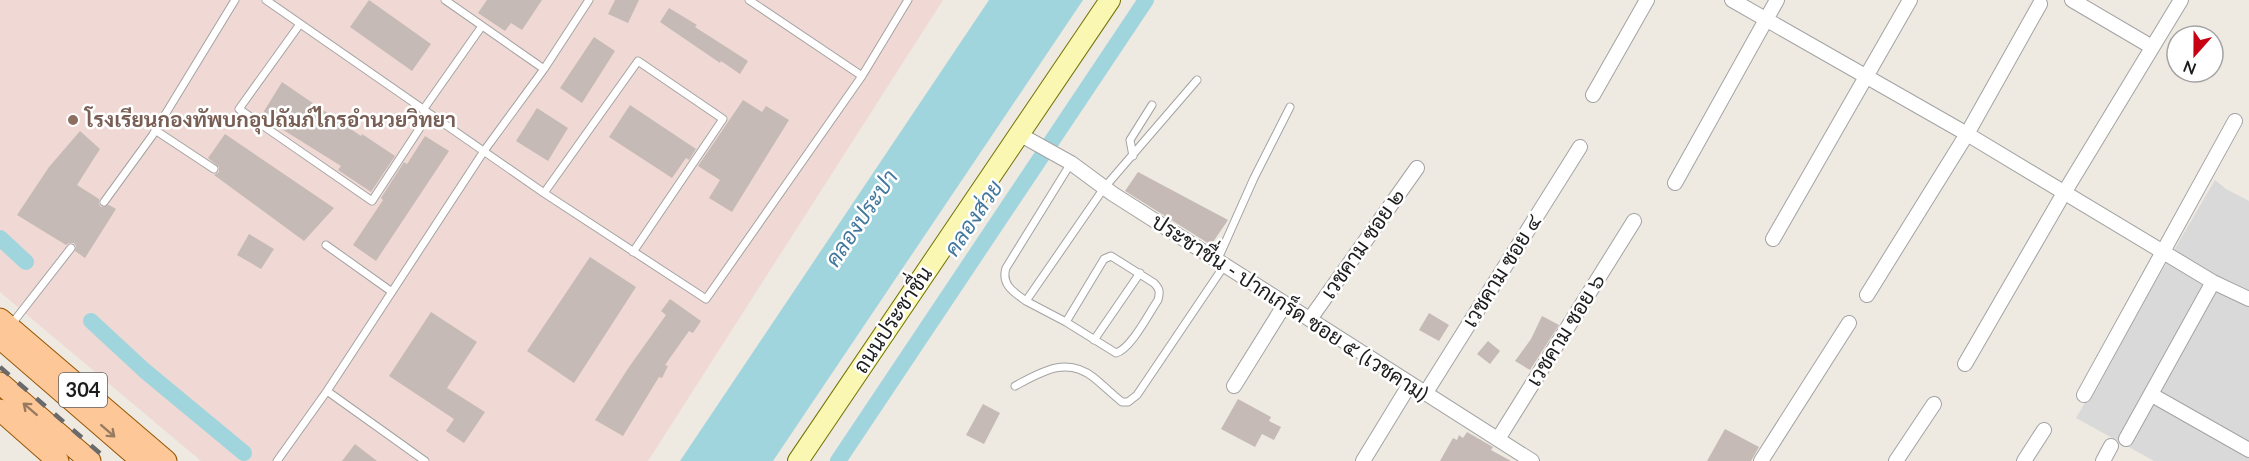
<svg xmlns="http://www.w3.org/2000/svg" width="2249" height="461" font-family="Lato,Sarabun,sans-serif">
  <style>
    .residential { fill: #dad9d9 }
    .military { fill: #f0d9d4 }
    .water { fill: #a1d5dd }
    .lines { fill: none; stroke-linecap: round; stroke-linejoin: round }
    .canal { stroke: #a1d5dd; stroke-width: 16 }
    .building { fill: #c5bab5 }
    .service-casing { stroke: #a3a3a3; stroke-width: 9 }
    .minor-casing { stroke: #a3a3a3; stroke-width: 16 }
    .secondary-casing { stroke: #727303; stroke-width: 22 }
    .primary-casing { stroke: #945500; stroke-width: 23 }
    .service { stroke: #fff; stroke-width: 7 }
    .minor { stroke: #fff; stroke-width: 14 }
    .secondary { stroke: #faf7b3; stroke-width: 20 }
    .primary { stroke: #fdc797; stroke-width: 21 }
    .rail { stroke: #6a6a6a; stroke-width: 4.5; stroke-dasharray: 12 12; stroke-linecap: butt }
    .oneway { stroke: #987a60 }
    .education-dot { fill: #8d6e63; stroke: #fff; stroke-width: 2 }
    .labels { text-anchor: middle; stroke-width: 5; stroke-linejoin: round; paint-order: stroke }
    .shield { fill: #fff; stroke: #606060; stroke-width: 1.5 }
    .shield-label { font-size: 20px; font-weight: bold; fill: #1c1c1c }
    .education-label { font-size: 21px; font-weight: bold; fill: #785e54; stroke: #fff; text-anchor: start }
    .street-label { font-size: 21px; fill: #1c1c1c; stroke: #fff }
    .water-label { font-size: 22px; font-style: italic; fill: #42789d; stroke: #fff }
  </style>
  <rect width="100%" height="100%" fill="#eee9e1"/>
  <path class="residential" d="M2215 180 2226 189 2249 201V461H2154L2076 418Z"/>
  <path class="military" d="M0 0H943L648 461H201L0 292Z"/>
  <path class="water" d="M989 0H1083L773 461H680Z"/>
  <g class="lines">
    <path class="canal" d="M0 238 26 262
      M91 321 145 371 244 453
      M838 461 1146 0"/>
  </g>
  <path class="building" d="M369 0 431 44 412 71 350 27Z
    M487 0H542L522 30 511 23 505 31 478 13Z
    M615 0H639L628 23 608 14Z
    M669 8 697 25 695 27 748 61 740 74 721 61 720 63 660 22Z
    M594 37 615 51 582 103 560 88Z
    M282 82 361 136 362 134 395 156 371 192 338 170 341 166 261 116Z
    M743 100 762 112 766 106 789 120 732 212 709 198 720 180 698 166Z
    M630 105 696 149 689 160 686 158 672 178 609 137Z
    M537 108 568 128 548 161 516 141Z
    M80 131 100 149 77 185 99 199V204L101 207 109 205 116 209 85 258 75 251 76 246 74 243H69L66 245 17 215 49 167Z
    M225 134 334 208 304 241 214 175 219 172V167L208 158Z
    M425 136 449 151 376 261 353 245 383 200 381 198 404 162 407 164Z
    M1138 172 1228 220 1211 245 1125 191Z
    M249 234 274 249 261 269 237 255Z
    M590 257 636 287 574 383 527 351Z
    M670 299 701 321 693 333 689 331 665 365 668 366 662 378 659 377 623 436 595 420 629 367 666 315 661 311Z
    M431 312 477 342 447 388 485 412 464 443 446 431 454 419 389 376Z
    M1429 313 1449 325 1439 341 1419 330Z
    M1542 316 1559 325 1530 370 1515 361 1531 339Z
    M1488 341 1500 351 1490 364 1477 354Z
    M1238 399 1271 417 1269 421 1281 427 1274 440 1262 434 1255 447 1221 429Z
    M983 404 1000 413 984 444 966 435Z
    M1725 429 1759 447 1751 461H1707Z
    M1467 432 1493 447 1491 450 1511 461H1440L1453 438 1457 440 1459 435 1463 438Z
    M355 444 377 461H342Z"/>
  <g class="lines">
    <defs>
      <path id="service" d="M266 0 544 193 706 299 862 76 908 0
        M445 0 544 69
        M749 0 862 76
        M300 24 239 109 372 201 429 114
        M423 110 482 26
        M155 130 214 169
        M1133 156 1130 140 1152 105
        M1071 163 1006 268C1001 284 1013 292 1026 301L1104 188 1197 80
        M544 193 638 61 723 119 633 252
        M104 202 152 136 235 0
        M326 245 392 292
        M1111 256 1154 283C1160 289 1160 292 1158 300 1149 313 1131 349 1116 353L1066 322 1104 259Z
        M1217 261 1254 178 1290 107
        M1026 301 1066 322
        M11 325 71 248
        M1094 340 1140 273
        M1015 386C1041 372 1066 356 1093 377 1103 385 1112 394 1122 402H1128L1137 395 1224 266
        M327 391 425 461
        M277 461 327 391 484 151 544 69 589 0"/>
      <path id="minor" d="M1732 0 1967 134 2213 282 2249 299
        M2072 0 2152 47
        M1593 95 1647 0
        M1019 134 1071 163 1113 194 1532 461
        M1675 183 1777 0
        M1773 239 1910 0
        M1867 295 1967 134 2040 4
        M1310 319 1417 168
        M1965 364 2064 193 2181 0
        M1234 386 1285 304
        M1425 394 1580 147
        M2084 395 2235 121
        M2152 395 2249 450
        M1498 439 1634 221
        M2126 439 2213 282
        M1363 461 1410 384
        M1761 461 1849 323
        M1896 461 1934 404
        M2024 461 2044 430
        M2103 461 2111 446"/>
      <path id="secondary" d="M798 461 1110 0"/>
      <path id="primary" d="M0 319 166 461
        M0 338 142 461
        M0 383 90 461
        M0 410 58 461"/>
    </defs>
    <use href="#service" class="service-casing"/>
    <use href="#minor" class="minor-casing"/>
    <use href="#secondary" class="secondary-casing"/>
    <use href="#primary" class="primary-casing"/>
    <use href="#service" class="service"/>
    <use href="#minor" class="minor"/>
    <use href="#secondary" class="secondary"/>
    <use href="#primary" class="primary"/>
    <path class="rail" d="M0 367 109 461"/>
  </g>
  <defs><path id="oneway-shaft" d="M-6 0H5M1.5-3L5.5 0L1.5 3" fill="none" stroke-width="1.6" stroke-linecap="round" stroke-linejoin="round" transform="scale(1.5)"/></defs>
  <g class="oneway">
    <use href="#oneway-shaft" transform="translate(30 409) rotate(-139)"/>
    <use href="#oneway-shaft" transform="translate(108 431) rotate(41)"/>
  </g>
  <circle class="education-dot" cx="73" cy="120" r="6"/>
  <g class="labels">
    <rect class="shield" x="59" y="373" width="48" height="34" rx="4.5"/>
    <g class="shield-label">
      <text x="83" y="397">304</text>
    </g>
    <g class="education-label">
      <text x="85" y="127">โรงเรียนกองทัพบกอุปถัมภ์ไกรอำนวยวิทยา</text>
    </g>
    <g class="street-label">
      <text transform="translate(1363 244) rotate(-55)" y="7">เวชคาม ซอย ๒</text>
      <text transform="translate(1502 271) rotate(-58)" y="7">เวชคาม ซอย ๔</text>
      <text transform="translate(1290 308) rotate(33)" y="7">ประชาชื่น - ปากเกร็ด ซอย ๕ (เวชคาม)</text>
      <text transform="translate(893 320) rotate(-56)" y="7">ถนนประชาชื่น</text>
      <text transform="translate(1566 330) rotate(-58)" y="7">เวชคาม ซอย ๖</text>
    </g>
    <g class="water-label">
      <text transform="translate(861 218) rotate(-56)" y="8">คลองประปา</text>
      <text transform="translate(973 218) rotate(-56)" y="8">คลองส่วย</text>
    </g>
  </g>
  <g transform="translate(2195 54) rotate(201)"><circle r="28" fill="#ffffff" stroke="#a4a4a4" stroke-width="1.5"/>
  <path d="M0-4.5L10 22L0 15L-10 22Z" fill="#c80013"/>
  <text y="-9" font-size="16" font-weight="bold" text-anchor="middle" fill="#1c1c1c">N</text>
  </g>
</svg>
